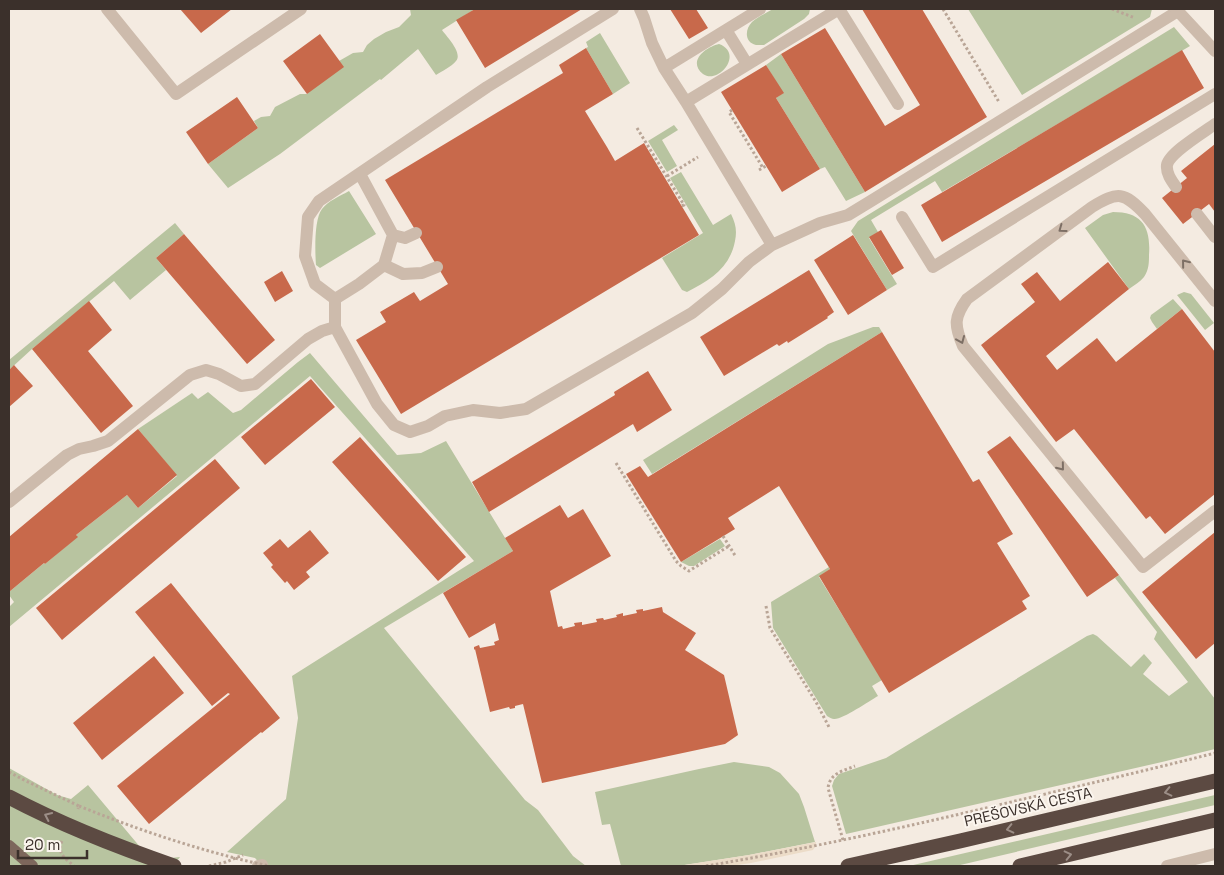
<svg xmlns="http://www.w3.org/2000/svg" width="1224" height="875" font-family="'Space Grotesk',sans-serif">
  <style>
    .green { fill: #b8c4a0 }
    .plaza { fill: #ecdcc8 }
    .building { fill: #c8694b }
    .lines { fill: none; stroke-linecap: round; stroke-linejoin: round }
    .path { stroke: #b9a596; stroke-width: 3; stroke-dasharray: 2.5 2.5; stroke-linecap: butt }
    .lane { stroke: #cdbbac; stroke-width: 12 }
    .street { stroke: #cdbbac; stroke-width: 12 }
    .primary { stroke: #7d675c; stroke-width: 12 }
    .highway { stroke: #5c4a42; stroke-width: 15 }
    .path-bridge { stroke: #b9a596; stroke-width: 3; stroke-dasharray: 2.5 2.5; stroke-linecap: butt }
    .oneway { stroke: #7d6f65 }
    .oneway2 { stroke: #9c8e87 }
    .labels { text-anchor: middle; stroke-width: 4; stroke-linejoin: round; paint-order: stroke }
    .street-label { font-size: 15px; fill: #3b302b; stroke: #fbf5ee }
  </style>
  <rect width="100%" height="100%" fill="#f4ebe1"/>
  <path class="green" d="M410 9H475L442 30C447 37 463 53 456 61 451 67 442 71 436 75L418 49 381 80 380 79 280 154 228 188 208 164 258 128 254 121 261 117 270 116 275 107 300 94H307L339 61 353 53 363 52 367 45 374 39 386 32 399 27 411 15Z
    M773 9H810L809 14 804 19 764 45C763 45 756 45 756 45 744 42 745 29 752 22 758 17 766 13 773 9Z
    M968 9H1152L1150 17 1022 95Z
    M1174 27 1190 46 942 192 935 181 871 220 878 232 869 238 897 284 887 290 851 231 858 221Z
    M600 33 630 83 613 94 586 48 588 47 586 42Z
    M719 44C744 53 719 85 703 74 687 61 706 47 719 44Z
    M781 54 865 192 846 201 825 167 820 169 776 98 783 93 766 65Z
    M674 125 678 130 662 140 677 166 667 172 648 141Z
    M681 172 713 225 731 214C736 224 737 231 735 241 730 268 710 280 687 292L682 290 662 258 703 233 670 178Z
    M349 191 376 234 320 268 316 265C315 252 314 219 322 209 328 201 340 196 349 191Z
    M1113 212C1142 212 1151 227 1149 255 1149 262 1149 270 1144 277 1140 282 1134 285 1129 289L1085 228 1103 215Z
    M175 223 184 234 156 258 166 270 130 300 114 281 32 349 9 370V360Z
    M1184 292 1191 294 1214 323 1205 330 1177 295Z
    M1173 299 1182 309 1157 329 1152 322 1150 318 1151 315Z
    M873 327H879L882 332 652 474 643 460 828 344Z
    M310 353 397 455 421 453 446 441 513 551 384 628 525 800 538 810 573 856 586 866H598H262L255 858 227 852 286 799 298 718 292 676 474 561 310 376 9 627V607L14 602 9 595V592L44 563 45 564 77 537 76 535 127 495 138 508 177 476 138 429 192 393 198 399 208 392 233 413 241 410 298 362Z
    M720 539 725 546 694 566H689L681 562Z
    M829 567 830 569 819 577 882 680 872 686 878 696C869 701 842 720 834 719 832 719 829 717 827 716L773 628 771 602Z
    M1119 575 1215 699V749L1162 762 846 834 832 786 834 780 839 774 886 758 1087 636 1093 634 1097 636 1131 667 1144 654 1152 663 1143 674 1169 696 1188 682 1154 639 1157 632 1115 578Z
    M734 762 769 767 780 773 799 794 804 807 815 842 749 855 678 866H621L610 824 602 825 595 792 699 769Z
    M9 768 57 795 71 799 88 785 151 860 180 857 173 866H9Z
    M1215 795V805L956 866H909Z"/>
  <path class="plaza" d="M816 842V845L813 850 751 863 731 866H678L749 855Z"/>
  <path class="building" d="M180 9H232L201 33Z
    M475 9H582L485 68 456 20Z
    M670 9H696L708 28 689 39Z
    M862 9H922L987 117 865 192 781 54 825 28 885 126 920 105Z
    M320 34 344 67 307 94 283 61Z
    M586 48 613 94 585 111 607 147 615 161 644 143 699 235 401 414 356 340 386 322 380 312 414 292 420 301 448 284 385 180 563 73 559 65Z
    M1182 50 1204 88 942 242 921 205Z
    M766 65 784 93 776 98 820 169 782 192 721 92Z
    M237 97 258 128 208 164 186 132Z
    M1215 144V212L1209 204 1183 224 1162 198 1187 178 1181 171Z
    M881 230 904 268 892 275 869 237Z
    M184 234 275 340 247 364 156 258Z
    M853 235 887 290 848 315 814 260Z
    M1108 262 1129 289 1046 356 1057 370 1097 338 1116 362 1182 309 1215 352V494L1165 534 1150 516 1146 519 1074 429 1056 442 981 345 1035 302 1021 284 1037 272 1060 301Z
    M809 270 834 312 827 317 828 318 788 343 787 341 779 346 777 344 724 376 700 337Z
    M282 271 293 291 275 302 264 282Z
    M89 301 112 330 88 351 133 406 101 433 32 349Z
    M882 332 973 482 979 479 1013 534 997 543 1030 596 1022 601 1027 609 889 693 819 576 830 569 779 486 728 518 735 529 681 562 626 474 640 466 648 477Z
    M14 365 33 386 9 407V370Z
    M648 371 672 410 637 432 633 424 489 512 472 482 615 395 614 392Z
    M311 379 335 407 265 465 241 437Z
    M138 429 177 475 138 508 127 495 76 535 78 537 45 564 44 563 9 592V537Z
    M1010 436 1119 575 1087 597 987 452Z
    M360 437 466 557 438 581 332 462Z
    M215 459 240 488 62 640 36 608Z
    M560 505 568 518 583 509 611 556 550 591 558 627 562 626 563 629 575 626 574 623 582 622V625L597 622 596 619 603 618 604 620 617 617 616 615 623 613V616L637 613 636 610 643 609V611L662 607 663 612 696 633 685 650 724 675 738 735 725 744 542 783 523 704 515 706V708L510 709 509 707 490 712 475 649 474 650V647L479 645 480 648 495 645 494 642 499 640 495 623 469 638 443 593 513 551 505 538Z
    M310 530 329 553 306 572 310 577 294 590 287 581 285 583 271 567 273 565 263 553 280 539 288 548Z
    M1215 532V643L1196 659 1142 592Z
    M171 583 280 718 262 733 261 732 149 824 117 786 230 694 228 693 212 706 135 612Z
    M154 656 184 693 102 760 73 723Z"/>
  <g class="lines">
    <path class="path" d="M943 9 999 102
      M1112 9 1135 18
      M732 110 729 112 763 168
      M637 128 684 205 681 206
      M759 170 766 166
      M667 176 698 157
      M616 463 676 561 681 566 689 571 729 546
      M723 536 736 557
      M766 606 770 628 816 702 829 727
      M9 772 24 780 79 806 78 809
      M843 840 828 788C830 773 843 771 855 766
      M62 841C56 853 66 859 74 866
      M209 866 226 862 243 855
      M706 866C813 848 919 824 1024 799 1088 784 1152 769 1215 753"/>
    <path class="lane" d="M107 9 176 94 301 9
      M640 9 644 18 652 43 664 68 686 102 772 245 820 223 848 215 871 201 1178 11
      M726 30 747 64
      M664 68 760 9
      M686 102 839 9 898 104
      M360 174 393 235 384 265 359 284 335 299 315 284 305 256 308 217 319 201 487 87 613 9
      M1176 187C1171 180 1166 173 1167 165 1169 153 1204 132 1215 124
      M1197 214 1215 237
      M902 217 933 267 1215 94
      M393 235 405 238 416 233
      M384 265 403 274 422 273 437 267
      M1215 301 1145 214C1124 192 1118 191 1092 207L967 299C954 317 954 325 963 346L1143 567 1215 511
      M335 327 377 404 394 425 410 432 428 426 445 416 473 410 500 413 526 409 692 313 722 289 749 262 772 245
      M9 502 67 455 79 449 93 446 108 441 190 375 206 370 219 374 241 386 255 384 308 339 322 331 335 327V299
      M258 866 262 865"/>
    <path class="street" d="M1176 9 1215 51
      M1167 866 1215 854"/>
    <path class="primary" d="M9 846 32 866"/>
    <path class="highway" d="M9 797C62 825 118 847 174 866
      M848 866 960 841 1215 781
      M1020 866 1215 820"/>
    <path class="path-bridge" d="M79 806C141 831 204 852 269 866"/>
  </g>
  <defs><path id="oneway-chevron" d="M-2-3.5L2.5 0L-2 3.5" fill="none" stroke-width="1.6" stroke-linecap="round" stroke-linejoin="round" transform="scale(1.25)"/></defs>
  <g class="oneway">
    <use href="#oneway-chevron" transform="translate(1062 229) rotate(144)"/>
    <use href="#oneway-chevron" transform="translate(1185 263) rotate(-129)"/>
    <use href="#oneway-chevron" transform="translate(961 340) rotate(67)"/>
    <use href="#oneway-chevron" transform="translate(1061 467) rotate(51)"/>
  </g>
  <g class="oneway2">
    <use href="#oneway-chevron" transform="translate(1168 792) rotate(167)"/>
    <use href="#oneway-chevron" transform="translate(48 816) rotate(-155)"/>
    <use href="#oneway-chevron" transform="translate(1010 829) rotate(167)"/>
    <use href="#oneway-chevron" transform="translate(1068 855) rotate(-13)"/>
  </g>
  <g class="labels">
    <g class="street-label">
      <text transform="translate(1028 807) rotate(-13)" y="5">PREŠOVSKÁ CESTA</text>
    </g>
  </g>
  <rect width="1224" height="875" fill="none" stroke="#3b302b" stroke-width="20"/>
  <path d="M18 850v8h69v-8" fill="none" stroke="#3b302b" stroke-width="2.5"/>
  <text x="25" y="850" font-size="15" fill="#3b302b" stroke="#fbf5ee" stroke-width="4" paint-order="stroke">20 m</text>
</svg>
